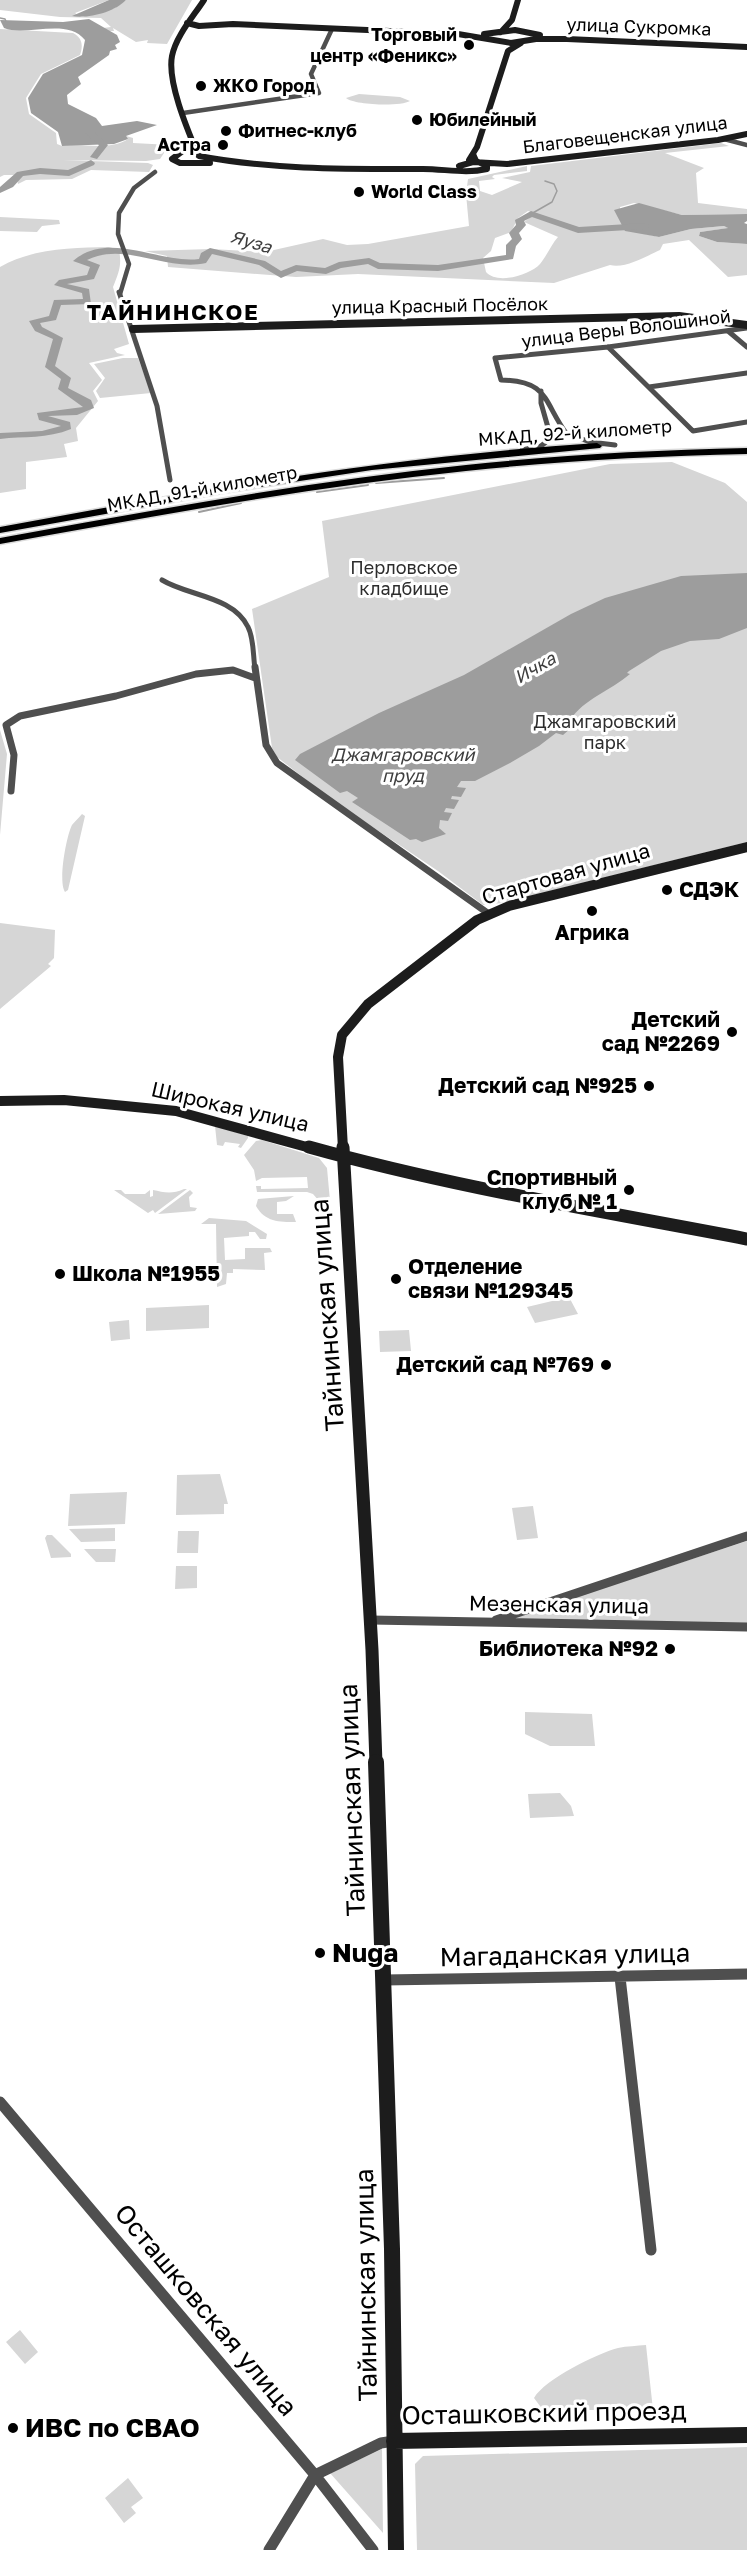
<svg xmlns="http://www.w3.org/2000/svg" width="747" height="2550" font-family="'Golos Text',sans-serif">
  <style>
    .green { fill: #d6d6d6 }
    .water { fill: #9d9d9d }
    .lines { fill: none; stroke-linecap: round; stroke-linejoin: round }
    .stream-far1 { stroke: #9d9d9d; stroke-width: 1.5 }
    .stream { stroke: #9d9d9d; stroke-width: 2 }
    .river { fill: #9d9d9d; fill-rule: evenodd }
    .highway-casing { stroke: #dbdbdb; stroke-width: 3 }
    .street-far4 { stroke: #4f4f4f; stroke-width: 4.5 }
    .street-far3 { stroke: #4f4f4f; stroke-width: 5 }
    .street-far2 { stroke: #4f4f4f; stroke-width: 7 }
    .street-far1 { stroke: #4f4f4f; stroke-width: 9 }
    .street { stroke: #4f4f4f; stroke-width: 11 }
    .secondary-far4 { stroke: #1c1c1c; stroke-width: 6 }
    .secondary-far3 { stroke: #1c1c1c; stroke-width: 8 }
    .secondary-far2 { stroke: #1c1c1c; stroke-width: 10 }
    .secondary-far1 { stroke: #1c1c1c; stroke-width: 13 }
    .secondary { stroke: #1c1c1c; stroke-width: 16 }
    .highway { fill: #000; fill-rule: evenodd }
    .poi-dot { fill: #000; stroke: #fff; stroke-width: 2 }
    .labels { text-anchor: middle; stroke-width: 6; stroke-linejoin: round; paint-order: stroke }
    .far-street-label { font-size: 18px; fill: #000; stroke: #fff }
    .far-poi-label { font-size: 18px; font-weight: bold; fill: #000; stroke: #fff; text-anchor: start }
    .far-water-label { font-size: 18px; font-style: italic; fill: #3e3e3e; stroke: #fff }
    .far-park-label { font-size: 18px; fill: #2d2d2d; stroke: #fff }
    .street-label { font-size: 21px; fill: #000; stroke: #fff }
    .poi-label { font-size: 21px; font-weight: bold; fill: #000; stroke: #fff; text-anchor: end }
    .far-district-label { font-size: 22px; font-weight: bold; letter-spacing: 1.5px; fill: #000; stroke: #fff }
    .near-street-label { font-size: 26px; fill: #000; stroke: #fff }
    .near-poi-label { font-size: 26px; font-weight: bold; fill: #000; stroke: #fff; text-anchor: start }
  </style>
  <rect width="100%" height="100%" fill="#fff"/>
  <path class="green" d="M0 0H109L75 13 81 17 115 8 126 0H192L167 44 147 43 148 40 136 42 113 28 114 31H106L103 28 111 27 101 18 60 17 0 10Z
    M0 29 73 33C83 38 83 46 80 55L41 74 26 98 29 114 56 133 57 144 62 146C83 143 110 151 128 139L124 138 126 136 133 138V143L171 145 174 149 164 153 160 159 146 161 63 160 148 163 153 165 149 172 91 170 72 179 26 180 18 184 16 175H4L0 177Z
    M359 94 400 97 410 101C400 107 354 105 346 98Z
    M721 143 729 146 665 153 704 168 696 173 698 203 747 209V214L682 215 634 203 620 207V219L623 226 579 228 528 211 518 218 511 232 495 238 491 251 483 258 486 272C497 285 530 275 540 264 546 257 551 245 558 237L524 222 532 216 575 231 623 229 659 237 691 229 724 226 729 228 700 232 699 236 717 242 747 244V275L728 277 689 240 663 244 660 250C647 256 625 269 610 265L554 283 358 274 296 277 168 267 167 256 145 251 211 249 265 252 323 239 347 245 368 244 469 226 466 194 468 179 527 166V171L494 175 492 177 495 179 479 181 480 191 492 195 522 182 502 178 530 172 531 166Z
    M0 217 59 220 60 224 42 226 37 232 0 231Z
    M109 247 119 250C122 265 119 272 113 287L129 344 114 349 117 353 125 355 89 363 102 380 93 391 98 401 76 428 78 441 64 444 67 457 26 462V489L0 493V267C33 248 72 248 109 247Z
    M123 358H138L151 393 100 398 96 391 105 378 94 364Z
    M672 462 725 483 747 502V842L502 903 483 905 438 871 331 799 277 757 272 748 252 609 329 577 322 521 610 464Z
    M0 730 7 754 0 835Z
    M82 814 85 816 68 890 65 892C58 882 66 837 72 825 75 821 79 818 82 814Z
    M0 923 55 930 54 958 48 964 51 966 0 1009Z
    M215 1126 248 1136V1138L241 1148 238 1147 240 1144 225 1142 223 1146 217 1145Z
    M262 1140 319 1158 327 1168 330 1201H319L313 1194 307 1192H257L256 1186H261V1189L308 1188 307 1177 262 1178 256 1181 254 1170 244 1155 256 1141Z
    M184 1189H187L155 1213 153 1210 148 1213 114 1190H121L125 1194H145L150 1190V1197L153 1196V1190C163 1192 171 1195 184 1189Z
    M190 1190 193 1193 189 1197 190 1207 197 1208 195 1211 158 1214Z
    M294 1196 286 1201 277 1202V1214H293L296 1222C279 1222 265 1222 256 1206L258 1199Z
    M209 1218 246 1221 267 1234 266 1239H260L255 1232H249V1236L224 1238 225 1260 245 1259V1248H270L272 1252 264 1253 265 1270 233 1269V1273H227L226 1284 217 1287 216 1224H201Z
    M569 1297 578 1314 535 1323 527 1307Z
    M209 1305V1328L146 1331V1308Z
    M129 1320 130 1339 111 1341 109 1322Z
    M409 1330 411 1351 380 1352 379 1331Z
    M220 1474 228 1504H224V1514L176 1515 177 1475Z
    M127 1492 125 1524 68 1526 70 1494Z
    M533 1506 538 1538 517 1540 512 1508Z
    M115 1528V1541L81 1542 69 1529Z
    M178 1531H199L198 1553H177Z
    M47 1535H52L71 1554V1557L51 1558 45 1538Z
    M747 1541V1625L506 1620Z
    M84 1549H116L115 1562H96Z
    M176 1566H197V1588L175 1589Z
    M525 1712 592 1714 595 1746H550L525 1734Z
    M560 1793 571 1806 574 1816 530 1818 528 1794Z
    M20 2330 38 2352 25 2364 6 2342Z
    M646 2345 653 2410H543L534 2398C545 2379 596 2354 618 2348 627 2346 637 2346 646 2345Z
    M747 2447V2550H417L415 2464 423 2456Z
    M382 2449 383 2533 330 2473Z
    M128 2478 143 2498 131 2507 136 2513 124 2523 105 2498Z"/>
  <path class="water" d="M109 0H126C115 12 88 19 72 16Z
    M89 19 117 35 120 42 115 45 117 49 110 51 109 55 78 77 81 84 67 95 68 104 96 118 102 126 137 121 157 125 126 136 128 139 114 144 62 146 58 132 31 113 28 98 43 74 82 55 85 40C67 17 26 37 4 28L0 20 63 22Z
    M639 203 682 215 747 214V221L744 223 747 224V244L717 242 699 236 700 232 728 228 724 226 691 229 659 237 625 231 614 210Z
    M747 573V628L719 639 690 641 661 651 629 671 627 673 630 674C610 691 584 699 570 720L578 722 563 735 556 733 539 746 510 763 475 781H461L457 787 466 788 461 797 452 796 451 799 459 800 454 809 446 808 444 812 452 813 448 821 440 820 439 828 446 834 422 842 416 839 410 840 352 802 358 798 347 791 340 793 295 760 300 754 379 713 464 675 571 614 605 598 681 576Z"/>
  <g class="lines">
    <path class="stream-far1" d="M0 18 5 19 7 24
      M531 214 552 202 557 191 554 184 545 181"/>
    <path class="stream" d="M376 483 444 478
      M317 492 368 485
      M199 512 241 503"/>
    <path class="river" d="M85 129H91L108 145 97 159 90 157 99 145 85 133Z
      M91 160 95 163 94 165 69 176 40 174 23 176 13 187 0 193V187L17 172 40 168 68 170Z
      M531 211 579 227 645 223 650 226 645 229 578 233 532 217 524 221 526 225 519 233 522 239 516 246 513 259 438 271 378 269 368 264 341 268 326 274 297 271 281 278 259 265 212 254 206 263C166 272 125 241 87 260L100 265 94 279 67 284 89 289 91 304 61 305 56 320 40 323 42 327 63 338 55 366 71 378 68 388 91 400 94 408 77 415 48 416 70 422 71 429C47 439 24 436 0 439V433L42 431 61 426 39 420 37 413 83 407 58 389 61 379 45 367 53 339 35 331 29 321 49 316 54 300 83 299 82 293 54 285 59 280 87 275 90 267 73 261C109 230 159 264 199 259L201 253 210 248 265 261 281 271 296 265 325 268 339 262 369 258 380 263 438 265 506 255V245L512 239 509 233 516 225 515 220Z"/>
    <defs>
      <path id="highway" d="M597 443 602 446 600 448 372 470 222 493 0 533V527C198 490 396 456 597 443Z
        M747 448V454C653 456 560 461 466 471 310 487 155 516 0 544V538C155 510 310 481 466 465 560 455 653 450 747 448Z"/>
    </defs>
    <use href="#highway" class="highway-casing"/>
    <path class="street-far4" d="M183 113 319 93 311 74 332 29
      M724 139 747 145
      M120 294 129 264 118 234 119 213 134 188 155 172"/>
    <path class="street-far3" d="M119 292 157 406 170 480
      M728 331 747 347
      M608 347 693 431 747 422
      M649 387 747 373
      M615 445 590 442 566 433C543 401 549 381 501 380L495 358 608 347 747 328
      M522 450 541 446 551 438 541 403V391
      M162 580C188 596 233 596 248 627 254 638 253 656 255 669"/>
    <path class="street-far2" d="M255 667 266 745 277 763 489 914
      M11 791 14 755 6 725 20 716 116 696 196 674 233 670 255 678"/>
    <path class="street-far1" d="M371 1620 747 1627
      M496 1620 747 1536"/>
    <path class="street" d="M620 1977 651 2250
      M384 1980 747 1974
      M0 2102 315 2475 373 2550
      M315 2475 381 2443 394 2441
      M269 2550 315 2475"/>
    <path class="secondary-far4" d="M187 23 199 26 233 24 458 34 511 43 536 39H567L747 47
      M501 32 512 20 518 0
      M484 34 515 30 540 35
      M191 141 188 147 172 159 180 163H210
      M198 155C188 131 167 82 172 56 176 36 193 17 204 0
      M199 156C273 170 348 169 423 169 445 169 466 174 487 169V166L476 161 473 154
      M469 160 477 147 508 51 521 43
      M461 171 459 166 473 162 507 164 718 140 747 134"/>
    <path class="secondary-far3" d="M133 329 679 316 747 325"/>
    <path class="secondary-far2" d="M0 1101 64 1100 176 1111 314 1149
      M343 1149 338 1057 342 1035 368 1004 477 920 509 906 747 847"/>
    <path class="secondary-far1" d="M309 1147C452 1187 601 1211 747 1239
      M343 1147 372 1650 376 1764"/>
    <path class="secondary" d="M376 1762 392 2249 396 2550
      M394 2441 747 2435"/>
    <use href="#highway" class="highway"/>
  </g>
  <g class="poi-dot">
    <circle cx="469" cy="45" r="6"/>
    <circle cx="201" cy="86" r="6"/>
    <circle cx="417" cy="120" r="6"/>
    <circle cx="226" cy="131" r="6"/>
    <circle cx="223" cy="145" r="6"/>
    <circle cx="359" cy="192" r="6"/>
    <circle cx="667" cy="890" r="6"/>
    <circle cx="592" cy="911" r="6"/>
    <circle cx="732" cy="1032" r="6"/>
    <circle cx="649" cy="1086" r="6"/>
    <circle cx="629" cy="1190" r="6"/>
    <circle cx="60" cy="1274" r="6"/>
    <circle cx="396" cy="1279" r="6"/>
    <circle cx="606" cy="1365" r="6"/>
    <circle cx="670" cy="1649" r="6"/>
    <circle cx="320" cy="1953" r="6"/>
    <circle cx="13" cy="2428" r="6"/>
  </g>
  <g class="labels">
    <g class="far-street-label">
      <text transform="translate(639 27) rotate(2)" y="6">улица Сукромка</text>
      <text transform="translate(625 135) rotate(-7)" y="6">Благовещенская улица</text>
      <text transform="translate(440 306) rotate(-1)" y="6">улица Красный Посёлок</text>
      <text transform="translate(626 329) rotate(-7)" y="6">улица Веры Волошиной</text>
      <text transform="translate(575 433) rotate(-4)" y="6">МКАД, 92-й километр</text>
      <text transform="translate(202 489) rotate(-10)" y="6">МКАД, 91-й километр</text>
    </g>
    <g class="far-poi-label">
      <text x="457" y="41" text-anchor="end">Торговый<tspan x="457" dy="21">центр «Феникс»</tspan></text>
      <text x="213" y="92">ЖКО Город</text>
      <text x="429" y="126">Юбилейный</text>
      <text x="238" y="137">Фитнес-клуб</text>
      <text x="211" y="151" text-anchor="end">Астра</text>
      <text x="371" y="198">World Class</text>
    </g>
    <g class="far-water-label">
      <text transform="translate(251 242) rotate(17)" y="6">Яуза</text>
      <text transform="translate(535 668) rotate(-30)" y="6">Ичка</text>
      <text x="403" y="761">Джамгаровский<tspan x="403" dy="21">пруд</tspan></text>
    </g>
    <g class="far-park-label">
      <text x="404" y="574">Перловское<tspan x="404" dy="21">кладбище</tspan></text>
      <text x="605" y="728">Джамгаровский<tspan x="605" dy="21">парк</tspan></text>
    </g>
    <g class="street-label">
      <text transform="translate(566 874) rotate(-16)" y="7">Стартовая улица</text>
      <text transform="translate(230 1107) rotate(13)" y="7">Широкая улица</text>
      <text transform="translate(559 1605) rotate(1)" y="7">Мезенская улица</text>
    </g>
    <g class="poi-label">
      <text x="679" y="897" text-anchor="start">СДЭК</text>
      <text x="592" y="940" text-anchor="middle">Агрика</text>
      <text x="720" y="1027">Детский<tspan x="720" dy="24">сад №2269</tspan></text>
      <text x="637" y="1093">Детский сад №925</text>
      <text x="617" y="1185">Спортивный<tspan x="617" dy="24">клуб № 1</tspan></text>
      <text x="408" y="1274" text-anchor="start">Отделение<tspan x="408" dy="24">связи №129345</tspan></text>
      <text x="72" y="1281" text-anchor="start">Школа №1955</text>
      <text x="594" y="1372">Детский сад №769</text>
      <text x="658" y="1656">Библиотека №92</text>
    </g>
    <g class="far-district-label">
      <text x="173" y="320">ТАЙНИНСКОЕ</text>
    </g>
    <g class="near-street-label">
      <text transform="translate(327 1315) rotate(-94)" y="9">Тайнинская улица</text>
      <text transform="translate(352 1800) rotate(-92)" y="9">Тайнинская улица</text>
      <text transform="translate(565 1955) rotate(-1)" y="9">Магаданская улица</text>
      <text transform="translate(366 2285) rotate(-91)" y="9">Тайнинская улица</text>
      <text transform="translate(206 2310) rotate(50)" y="9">Осташковская улица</text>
      <text transform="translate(544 2413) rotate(-1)" y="9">Осташковский проезд</text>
    </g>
    <g class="near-poi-label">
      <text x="332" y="1962">Nuga</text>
      <text x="25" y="2437">ИВС по СВАО</text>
    </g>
  </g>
</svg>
